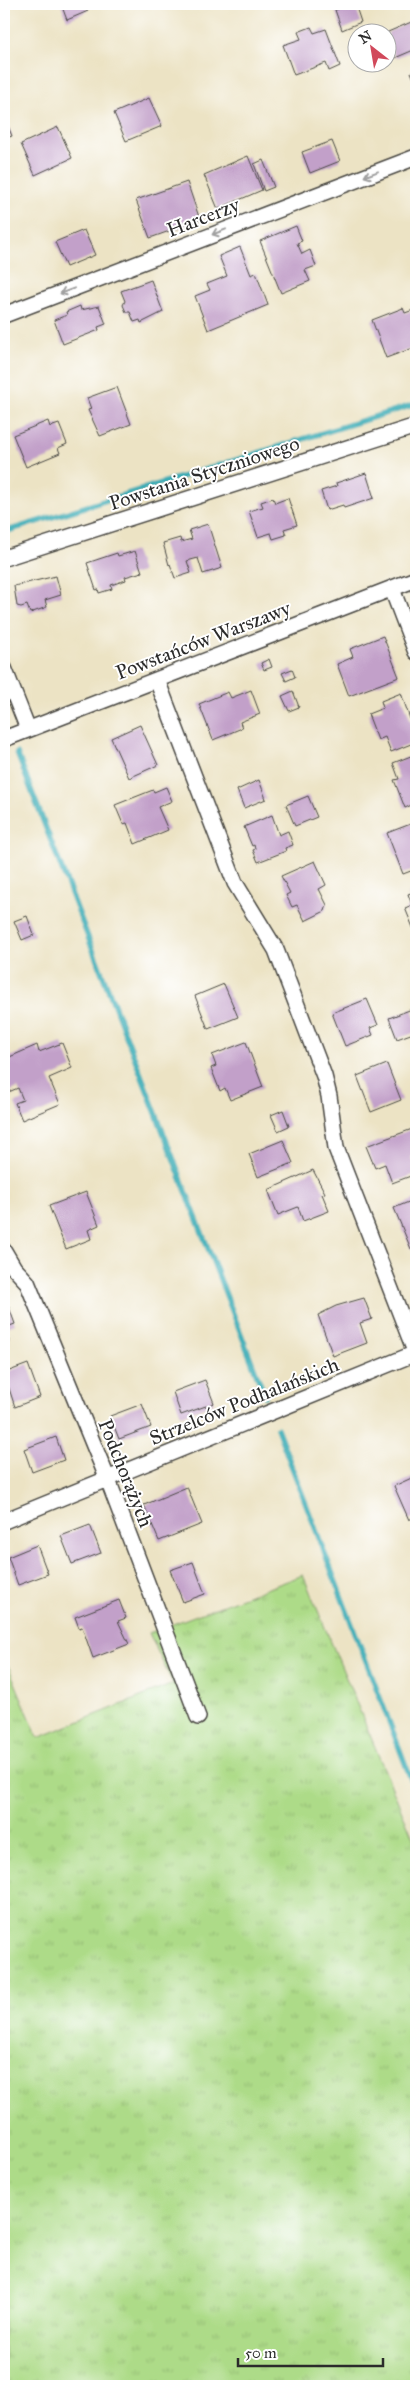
<svg xmlns="http://www.w3.org/2000/svg" width="420" height="2390" font-family="'IM FELL Great Primer',serif">
  <style>
    .grass { fill: url(#grass-tufts); stroke: #6c835a }
    .lines { fill: none; stroke-linecap: round; stroke-linejoin: round }
    .stream { stroke: #3bacb5; stroke-width: 5.5 }
    .building { fill: #c2a0c9 }
    .street-casing { stroke: #484742; stroke-width: 18 }
    .street { stroke: #fff; stroke-width: 15 }
    .oneway { stroke: #a0a0a0 }
    .labels { text-anchor: middle; stroke-width: 4; stroke-linejoin: round; paint-order: stroke }
    .street-label { font-size: 20px; fill: #2b2b2b; stroke: #fff }
  </style>
  <defs>
    <pattern id="grass-tufts" width="24" height="20" patternUnits="userSpaceOnUse" patternTransform="scale(1.25)"><rect width="24" height="20" fill="#addb88"/><path d="M3 7l-1-3M5 7V3M7 7l1-3M15 17l-1-3M17 17v-4M19 17l1-3" fill="none" stroke="#95bc76"/></pattern>
  </defs>
  <rect width="100%" height="100%" fill="#fff"/>
  <filter id="ink" filterUnits="userSpaceOnUse"><feTurbulence type="fractalNoise" baseFrequency=".02" numOctaves="2"/><feDisplacementMap in="SourceGraphic" scale="10" xChannelSelector="R" yChannelSelector="G"/><feConvolveMatrix kernelMatrix="1 2 1 2 8 2 1 2 1" color-interpolation-filters="sRGB"/></filter>
  <filter id="wash" filterUnits="userSpaceOnUse"><feTurbulence type="fractalNoise" baseFrequency=".0096" numOctaves="4" result="noise"/><feDisplacementMap in="SourceGraphic" scale="20" xChannelSelector="R" yChannelSelector="G"/><feGaussianBlur stdDeviation="1.12" result="paint"/><feColorMatrix in="noise" values="0 0 0 0 0 0 0 0 0 0 0 0 0 0 0 0 0 1.4 0 .05"/><feComposite in="paint" operator="in"/></filter>
  <g filter="url(#wash)">
    <rect width="100%" height="100%" fill="#ece3c4"/>
    <path class="grass" d="M303 1575 416 1845V2386H4V1656L38 1738 173 1684 149 1633Z"/>
    <g class="lines">
      <path class="stream" d="M4 532 416 404
        M17 753 265 1396
        M277 1428 416 1792"/>
    </g>
    <g id="blocks">
      <path class="building" d="M61 4H89L86 5 88 11 67 20Z
        M352 4H355L361 22 342 30 335 10Z
        M416 20V49L395 58 388 39V32Z
        M311 27 314 33 326 29 340 66 329 71 326 63 294 75 283 45 301 39 298 32Z
        M416 70V84L411 72Z
        M149 98 162 126 126 141 114 113Z
        M4 116 12 136 4 139Z
        M58 127 72 158 35 175 21 144Z
        M332 141 340 161 310 173 302 152Z
        M248 156 262 190 218 209 204 175Z
        M263 160 274 187 264 191 254 164Z
        M187 182 200 220 150 238 136 200Z
        M296 226 302 241 297 243 302 254 310 250 316 266 305 270 310 281 281 293 260 241Z
        M84 230 95 255 66 267 55 242Z
        M240 247 251 275 256 273 268 305 208 330 195 296 210 290 207 284 227 276 219 256Z
        M151 280 163 312 141 323 140 320 134 322 130 312H126L123 305 125 301 121 291Z
        M80 306 81 310 99 306 106 324 98 327 99 330 63 344 54 320 67 315 66 312Z
        M403 308 405 313 416 309V347L386 358 372 320Z
        M117 387 131 424 100 436 88 410 91 409 87 398Z
        M48 421 50 427 59 424 67 444 58 448 60 453 26 467 13 435Z
        M366 473 374 498 344 508 343 505 327 510 321 491 337 486 336 483Z
        M273 498 275 503 288 498 297 525 284 529 286 535 273 539 271 533 258 537 249 511 263 507 261 502Z
        M208 524 222 568 203 574 198 558 187 561 191 573 175 578 170 564 169 565 163 543 180 538 181 542 192 539 189 530Z
        M135 551 142 572 125 577 126 580 111 585 112 589 99 593 98 589 96 590 87 563 117 553 118 556Z
        M56 576 61 595 45 600 47 607 30 613 27 605 21 607 17 606 14 586Z
        M383 636 399 677 349 696 337 664 353 657 350 649Z
        M269 659 272 667 264 670 261 663Z
        M292 669 295 677 286 681 282 673Z
        M251 690 260 714 240 722 242 728 213 740 199 704 228 692 231 698Z
        M293 691 299 707 289 711 282 696Z
        M401 693 416 736V742L391 752 385 737 378 740 368 714 383 708 381 701Z
        M140 725 158 765 129 778 111 738Z
        M416 754V803L405 808 394 780 399 779 393 763Z
        M259 780 266 799 244 808 237 790Z
        M166 787 172 801 158 807 168 830 135 844 127 823 123 824 115 805 153 790 154 792Z
        M308 796 317 817 295 826 286 805Z
        M272 815 279 835 288 831 293 845 285 848 286 851 258 862 253 850 255 849 254 845 252 846 244 827Z
        M416 822V869L403 874 387 833Z
        M315 861 326 885 319 889 327 905 325 911 305 921 297 905 292 907 286 895 290 893 281 876Z
        M416 891V929L414 930 405 908 412 905 408 894Z
        M27 916 34 935 22 940 14 921Z
        M224 984 238 1017 208 1029 195 996Z
        M367 999 378 1025 370 1028 373 1035 345 1046 332 1013Z
        M412 1009 416 1021V1032L397 1039 389 1018Z
        M246 1042 263 1087 230 1100 225 1088 220 1091 211 1068 216 1066 212 1055Z
        M62 1043 72 1068 49 1078 60 1104 22 1120 15 1103 23 1100 18 1088 4 1094V1065L7 1064 5 1059 37 1045 39 1052Z
        M387 1064 401 1100 371 1112 357 1076Z
        M283 1110 289 1126 278 1131 271 1115Z
        M415 1128 416 1153 411 1156 416 1174 392 1183 385 1164 375 1168 366 1146Z
        M283 1140 293 1163 258 1177 249 1154Z
        M313 1170 325 1193 322 1194 329 1211 303 1221 298 1207 278 1215 268 1190Z
        M86 1192 99 1225 88 1230 91 1239 66 1249 49 1206Z
        M416 1199V1247L411 1249 394 1208Z
        M364 1298 372 1319 360 1323 367 1343 333 1356 318 1315 336 1306Z
        M7 1302 15 1324 4 1328V1303Z
        M4 1328 10 1343 4 1346Z
        M28 1364 40 1397 15 1407 4 1373Z
        M205 1380 214 1403 181 1415 173 1392Z
        M142 1404 151 1427 119 1439 110 1416Z
        M56 1437 64 1460 32 1472 24 1449Z
        M416 1476V1516L409 1520 394 1486Z
        M187 1487 202 1524 159 1541 144 1505Z
        M90 1525 101 1553 72 1564 61 1536Z
        M37 1545 48 1574 18 1585 8 1557Z
        M193 1562 205 1594 183 1602 170 1570Z
        M119 1600 126 1618 118 1621 129 1644 93 1658 82 1627 79 1628 75 1617Z"/>
    </g>
  </g>
  <g filter="url(#ink)">
    <use href="#blocks" fill-opacity="0" stroke="#484742" stroke-width="1"/>
    <g class="lines">
      <defs>
        <path id="street" d="M4 315 416 157
          M4 558 416 426
          M392 589 416 652
          M4 668 28 729
          M157 680 235 883 276 950 324 1076 329 1096 336 1148 416 1354
          M4 739 416 579
          M4 1251 14 1268 27 1282 108 1480 198 1717
          M4 1521 416 1353"/>
      </defs>
      <use href="#street" class="street-casing"/>
      <use href="#street" class="street"/>
    </g>
    <defs><path id="oneway-shaft" d="M-6 0H5M1.5-3L5.5 0L1.5 3" fill="none" stroke-width="1.6" stroke-linecap="round" stroke-linejoin="round" transform="scale(1.25)"/></defs>
    <g class="oneway">
      <use href="#oneway-shaft" transform="translate(371 174) rotate(159)"/>
      <use href="#oneway-shaft" transform="translate(219 232) rotate(159)"/>
      <use href="#oneway-shaft" transform="translate(67 291) rotate(159)"/>
    </g>
  </g>
  <g class="labels">
    <g class="street-label">
      <text transform="translate(203 217) rotate(-21)" y="7">Harcerzy</text>
      <text transform="translate(204 473) rotate(-18)" y="7">Powstania Styczniowego</text>
      <text transform="translate(203 640) rotate(-21)" y="7">Powstańców Warszawy</text>
      <text transform="translate(244 1401) rotate(-22)" y="7">Strzelców Podhalańskich</text>
      <text transform="translate(126 1473) rotate(68)" y="7">Podchorążych</text>
    </g>
  </g>
  <rect width="420" height="2390" fill="none" stroke="#fff" stroke-width="20"/>
  <g transform="translate(372 48) rotate(329)"><circle r="24" fill="#ffffff" stroke="#aaaaaa"/>
  <path d="M0-4L9 19L0 12L-9 19Z" fill="#d1495b"/>
  <text y="-8" font-size="14" font-weight="bold" text-anchor="middle" fill="#2b2b2b">N</text>
  </g>
  <path d="M238 2358v8h145v-8" fill="none" stroke="#2b2b2b" stroke-width="2.5"/>
  <text x="245" y="2358" font-size="15" fill="#2b2b2b" stroke="#ffffff" stroke-width="4" paint-order="stroke">50 m</text>
</svg>
